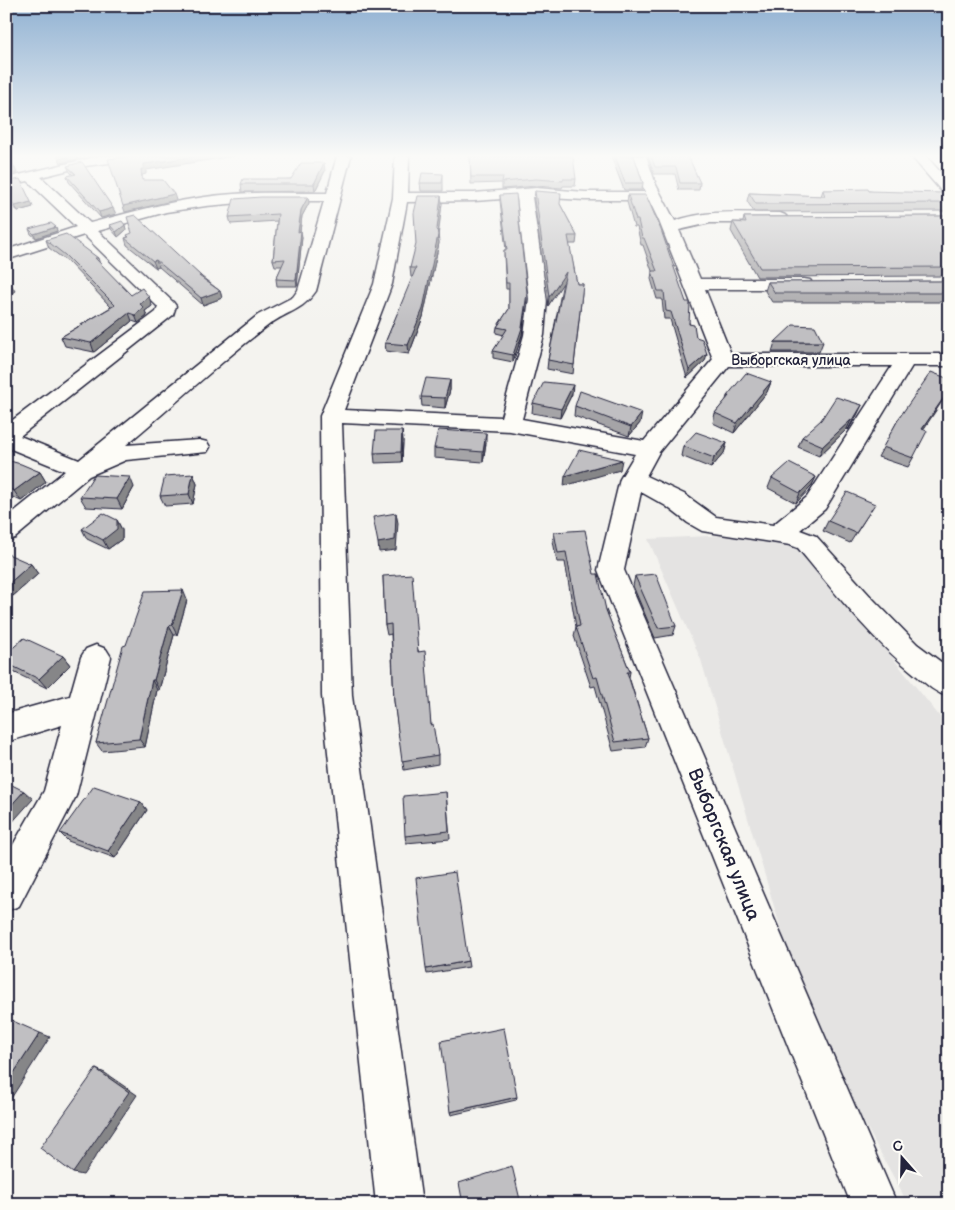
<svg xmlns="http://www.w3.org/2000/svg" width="955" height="1210" font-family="'Balsamiq Sans',sans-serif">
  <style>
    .built { fill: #e4e3e2 }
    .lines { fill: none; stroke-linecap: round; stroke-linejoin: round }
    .minor-casing { stroke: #22223b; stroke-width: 3 }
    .minor { fill: #fdfcf7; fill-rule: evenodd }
    .wall { fill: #a5a4a7; stroke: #22223b }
    .shaded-wall { fill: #868688; stroke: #22223b }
    .building { fill: #c0bfc2; stroke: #22223b }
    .labels { text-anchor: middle; stroke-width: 4.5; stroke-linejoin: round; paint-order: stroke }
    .far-street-label { font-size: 14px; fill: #22223b; stroke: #fdfcf7 }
    .near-street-label { font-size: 19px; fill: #22223b; stroke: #fdfcf7 }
  </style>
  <rect width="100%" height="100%" fill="#f4f3ef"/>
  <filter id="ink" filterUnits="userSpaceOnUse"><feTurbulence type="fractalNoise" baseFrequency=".02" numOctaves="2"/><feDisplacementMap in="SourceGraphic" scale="10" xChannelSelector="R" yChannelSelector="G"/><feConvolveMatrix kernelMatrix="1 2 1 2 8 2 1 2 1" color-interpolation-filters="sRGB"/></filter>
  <g filter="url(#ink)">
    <path class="built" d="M791 532 949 728V1204H908L806 1014 701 660 648 539Z"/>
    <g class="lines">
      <defs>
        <path id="minor" d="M99 156H140L133 160 85 166 41 177 90 223C128 213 166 202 205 197 245 191 286 193 327 193L337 156H351L316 291C302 311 288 311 270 324 220 362 174 405 126 445L199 440 207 442 210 447 207 452 126 460 89 476 15 538 6 541V518L65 471 6 447V425L156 312 158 307 84 235 6 260V250L76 227 28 181 6 186V178ZM262 201H324L298 290 293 297 258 315 79 460 20 436 173 315 176 306 173 302 98 231 166 212 206 206Z
          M395 156H409L408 193H474L536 188 585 192H645L632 156H646L656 185 675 221C709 209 745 213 780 213L785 215 788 218 785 221 780 223H710L679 230 700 279H804L810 280 813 284 810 288 804 289H705L731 354H949V366H912L825 509 800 530 816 536 873 599 917 644 949 668V697C936 693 927 685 917 676 872 640 835 593 798 548L790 545 702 531 688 523 666 506 641 492 624 570 897 1204H851L598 570 620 479 635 454 510 431 342 423 352 696 422 1204H376L322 696 320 416 374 284 393 198ZM532 197 585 200H649L659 221 713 359 644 441 522 419 544 335 547 299ZM517 198 529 299 524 335 501 417 344 410 392 284 407 202 474 201ZM729 366H892L807 497 773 525 716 517 684 494 646 476 659 452Z
          M911 156H926L949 182V195L944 194Z
          M96 645 106 649 111 657 76 796 19 906 6 911V857L44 791 62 725 6 742V714L70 696 81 657 86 649Z"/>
      </defs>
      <use href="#minor" class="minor-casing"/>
      <use href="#minor" class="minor"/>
    </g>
    <path class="wall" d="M470 156 576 179 575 186H563L562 188 536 186 502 189V183L471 184Z
      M611 156H634L643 183 642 190H624Z
      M648 156H688L700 183 699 190H679L675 174H654Z
      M67 166 116 214 101 218 69 182 67 176 73 175 70 172Z
      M325 171 315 191 242 192 241 184 291 179Z
      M443 174V191H421L420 183Z
      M6 182 33 207 18 211 6 201Z
      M823 190 869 191 949 200V209L948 211 754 212 747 201 749 193 821 196Z
      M535 191 560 204 577 236 576 244H569L577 284H583L573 374 547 369 548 360 563 282 548 306 534 199Z
      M500 195 527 299 522 335 513 362 493 358V351L504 335 496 333 497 327 509 309V289H506L504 256V250H506L500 201Z
      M628 195 696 337 705 361 687 378 670 319H664L662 299H657L651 279 652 271 643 245H641L637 227H634L627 202Z
      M441 196 442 203 438 233 439 243 423 317 409 354 386 351 385 343 413 277H411L410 268Z
      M309 203 302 216 300 231 302 237 297 286H277L276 279 282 266H275L273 260 277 221 231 224 229 217Z
      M949 216V276L757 277 731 231 733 222H743L744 217Z
      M110 225 126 230 118 237 111 229Z
      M56 227 57 231 36 238 31 234 29 229Z
      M127 235 201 276 202 277 220 291 222 298 203 305 159 267 156 268 127 245 125 238 128 237Z
      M46 240 98 258 100 264 131 295 149 297 152 306 145 311 147 316 138 323 132 321 94 352 65 346 61 337 111 307 69 263 49 248Z
      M949 281V302H772L765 291 768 282Z
      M775 342H823L819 352H772Z
      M450 380V390L445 408 422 406 421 397Z
      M771 382 767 392 734 433 713 423 715 413 726 400 727 396Z
      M572 394 560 418 532 413 533 403Z
      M862 405 857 415 848 430 847 429 819 456 798 447 802 437Z
      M575 406 640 423 629 436 574 416Z
      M899 418 923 429 913 458 908 467 878 457Z
      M402 431 403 441 402 462 375 463 374 453Z
      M486 443 483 462 434 458V448Z
      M727 443 724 453 711 468 681 456 683 446Z
      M6 460 40 472 46 482 21 501 6 494Z
      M193 474 197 484 193 504 165 506 160 496Z
      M816 477 811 487 796 503 768 488 772 478Z
      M134 487 122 509 86 507 80 497Z
      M869 513 850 543 823 531 828 521Z
      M117 520 122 530V539L108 549 87 539 82 529Z
      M554 532 594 574 606 610 630 672 629 677 648 738 645 747 613 751 595 686 591 687 574 636 576 627 565 562H557L553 541Z
      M6 556 31 564 38 574 13 596 6 593Z
      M383 576 419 652 431 725 438 755V764L404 770 394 701 391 634 387 635 385 625Z
      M635 576 676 626 673 635 655 638 633 586Z
      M187 600 177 635H174L159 690H157L145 747 102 751 96 743 126 645Z
      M6 654 63 656 70 665 47 688 7 669 6 668Z
      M446 792 450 839 406 843 405 836Z
      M141 802 147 810 115 858 68 841 60 833Z
      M468 961 469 967 427 974 426 969Z
      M517 1097 516 1100 451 1115 450 1112Z"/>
    <path class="shaded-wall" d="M71 156H77L78 159 61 163 59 159Z
      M198 156H234L146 170V174L142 175 143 186 142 180 141 169 144 164Z
      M324 163 325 171 315 191 314 184Z
      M15 168 17 173 6 176V170Z
      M174 194 176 200 125 212 123 206Z
      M441 196 442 203 438 237 437 229Z
      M308 197 309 203 302 216 299 239 298 232 301 210Z
      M31 202 33 207 18 211 15 206Z
      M113 208 116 214 101 218 99 212Z
      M125 225 126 230 118 237 116 232Z
      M56 227 57 231 36 238 34 234Z
      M301 231 302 237 297 286 296 280Z
      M438 235 439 243 423 317 409 354 408 345Z
      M156 260 159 267 156 268 153 261Z
      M566 272 565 280 548 306 549 297Z
      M10 283 15 291 6 297V286Z
      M220 291 222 298 203 305 201 298Z
      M527 293 522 335 513 362V355Z
      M149 297 152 306 145 311 147 316 138 323 135 315 140 304Z
      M129 313 132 321 94 352 91 343Z
      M707 354 705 361 687 378 689 370Z
      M450 380V390L445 408V398Z
      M771 382 767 392 734 433 737 423Z
      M573 385 572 394 560 418 561 409Z
      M949 390V391L917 439 922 429Z
      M862 405 857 415 848 430 853 420Z
      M642 413 640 423 629 436 631 427Z
      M851 420 847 429 819 456 823 446Z
      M402 431 403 441 402 462 401 452Z
      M486 433V443L483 462V452Z
      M727 443 724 453 711 468 714 458Z
      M622 460 620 470 564 486 565 476Z
      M40 472 46 482 21 501 14 491Z
      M193 474 197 484 193 504 189 494Z
      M130 477 134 487 122 509 117 499Z
      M816 477 811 487 796 503 800 493Z
      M396 513 398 523 396 550 379 552 378 543Z
      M117 520 122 530V539L108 549 103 540Z
      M31 564 38 574 13 596 6 586Z
      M183 590 187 600 177 635 172 625Z
      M169 626 174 635 159 690 154 680Z
      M63 656 70 665 47 688 39 679Z
      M152 680 157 690 145 747 139 739Z
      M24 791 33 799 8 827 6 825V811Z
      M141 802 147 810 115 858 108 851Z
      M40 1033 50 1037 10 1100 6 1098V1085Z
      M96 1069 105 1073 137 1095 83 1175 73 1173Z"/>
    <path class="building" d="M6 156H9L15 168 6 170Z
      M57 156H71L59 159Z
      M132 156H198L144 164V169H141L142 180H163L174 194 123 206 108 159Z
      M470 156H573L576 179H563V181L536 179 502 182 503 177H471Z
      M615 156H634L643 183H625Z
      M651 156H688L700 183H680L676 167H655Z
      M82 162 113 208 99 212 67 176 76 174 67 166Z
      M301 163H324L314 184H241L243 179H291Z
      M422 173 443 174 442 183H420Z
      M20 179 31 202 15 206 6 198V182Z
      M868 189 869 191 943 193 949 200V203L756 204 749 193 825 196 823 190Z
      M535 191 561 193 560 204 577 236H568L577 284H583L574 365 548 360 566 272 549 297Z
      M516 194 527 293 522 328 513 355 493 351 507 329 497 327 509 309V283H506L504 250H507L500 195Z
      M628 195H646L661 230 686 302H690L689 324 694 325 696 337 702 339 707 354 689 370 671 312 666 311 664 291H658L652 271H657L644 238H642L638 220H636Z
      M418 196H441L437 229 438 235 423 309 408 345 385 343 416 268H410L416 244 414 213Z
      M261 197H308L301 210 298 232 301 231 296 280 276 279 285 259 273 260 278 214 229 217 234 199Z
      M135 215 201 276H199L220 291 201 298 156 260 153 261 125 238 129 237 127 235 132 233 127 217Z
      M949 216V267L760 268 733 222 746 223 744 217Z
      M122 221 125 225 116 232 110 225Z
      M51 223 56 227 34 234 29 229Z
      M66 234 98 258H95L131 295 142 288 149 297 140 304 144 308 135 315 129 313 91 343 61 337 115 305 65 255 46 240Z
      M949 281V293H775L768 282Z
      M793 325 815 326 823 342H775Z
      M931 372 949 379V390L922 429 927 431 913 458 883 447 899 418Z
      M746 373 771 382 737 423 715 413 729 396H727Z
      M426 378 450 380 445 398 421 397Z
      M544 382 573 385 561 409 533 403Z
      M580 391 642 413 631 427 575 406Z
      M836 397 862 405 853 420H851L823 446 802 437 821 420Z
      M438 430 486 433 483 452 434 448Z
      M376 431H402L401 452 374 453Z
      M696 432 727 443 714 458 683 446Z
      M579 450 622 460 565 476Z
      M6 460 21 464 40 472 14 491 6 487Z
      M789 463 816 477 800 493 772 478Z
      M193 474 189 494 160 496 165 476Z
      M94 475 130 477 117 499 80 497Z
      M847 492 875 504 856 533 828 521Z
      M103 513 117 520V529L103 540 82 529Z
      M396 513 395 540 378 543 373 517Z
      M585 530 594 574H598L606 610 630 672H627L648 738 615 742 597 677 593 678 576 627 580 626 566 552 558 553 554 532Z
      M8 554 31 564 6 586V556Z
      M412 574 418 652 425 651 431 725 433 724 438 755 402 761 394 701 391 624 385 625 383 576Z
      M656 574 676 626 658 628 635 576Z
      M183 590 172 625 169 626 154 680H152L139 739 96 743 123 646 126 645 145 591Z
      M24 638 63 656 39 679 6 663V654Z
      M6 782 24 791 6 811Z
      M94 786 141 802 108 851 60 833Z
      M446 792 449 831 405 836 403 796Z
      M455 872 468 961 426 969 416 878Z
      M6 1018 40 1033 6 1085Z
      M504 1028 517 1097 450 1112 441 1041Z
      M96 1069 129 1092 73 1173 40 1148Z
      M512 1166 521 1204H463L459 1183Z"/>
  </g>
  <linearGradient id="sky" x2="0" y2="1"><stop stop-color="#90b1d2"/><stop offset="0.48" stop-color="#fafaf8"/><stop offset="1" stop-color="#fafaf8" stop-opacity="0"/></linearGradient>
  <rect width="955" height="325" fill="url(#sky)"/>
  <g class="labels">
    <g class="far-street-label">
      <text x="791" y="365">Выборгская улица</text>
    </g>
    <g class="near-street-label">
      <text transform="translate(725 844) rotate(68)" y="7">Выборгская улица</text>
    </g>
  </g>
  <rect width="955" height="1210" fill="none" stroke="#fdfcf7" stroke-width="25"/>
  <rect x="12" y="12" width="930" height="1185" fill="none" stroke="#22223b" stroke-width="2" filter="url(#ink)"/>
  <g transform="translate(902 1158) rotate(340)" stroke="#fdfcf7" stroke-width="4" paint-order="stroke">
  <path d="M0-4L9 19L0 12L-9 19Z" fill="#22223b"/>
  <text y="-8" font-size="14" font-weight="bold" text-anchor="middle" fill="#22223b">С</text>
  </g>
</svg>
